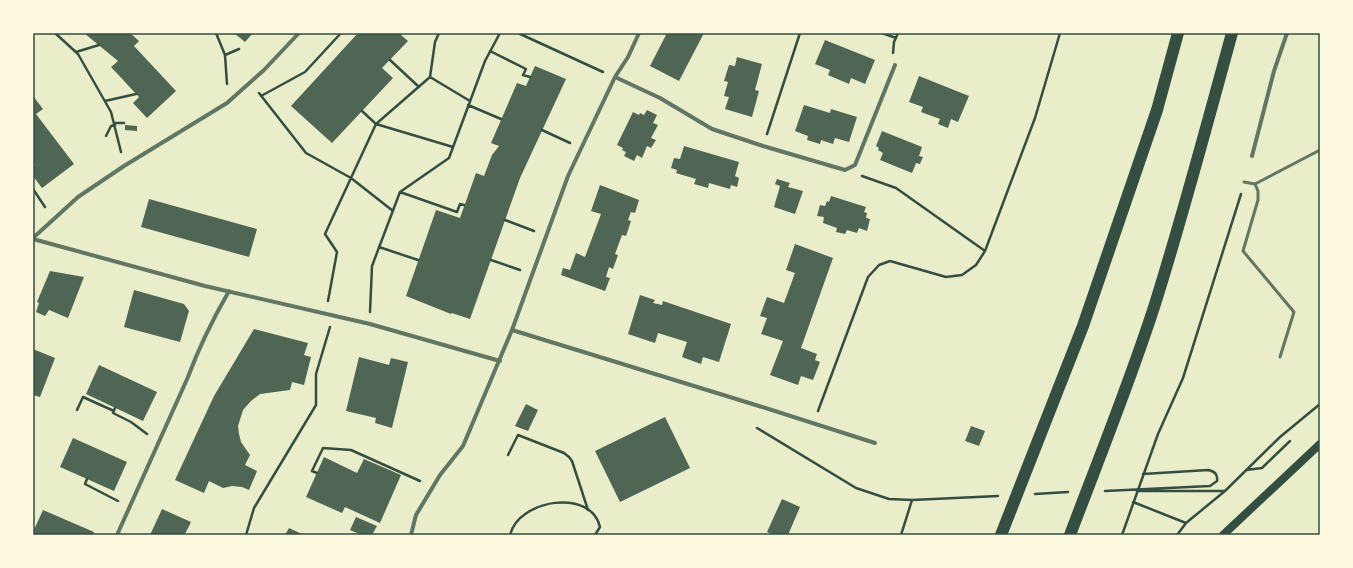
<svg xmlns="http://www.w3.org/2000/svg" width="1353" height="568" font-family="Barlow,sans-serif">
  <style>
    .building { fill: #4f6655 }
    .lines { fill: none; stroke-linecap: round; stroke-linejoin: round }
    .path { stroke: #344e41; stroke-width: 2.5 }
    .service { stroke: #617663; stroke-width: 3 }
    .minor { stroke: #617663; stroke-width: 4 }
    .secondary { stroke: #344e41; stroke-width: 8 }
    .motorway { stroke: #344e41; stroke-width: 12 }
    .neatline { fill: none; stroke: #344e41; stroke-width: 1.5 }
  </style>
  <rect width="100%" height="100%" fill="#e9edc9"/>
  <path class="building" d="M84 33H130L139 41 134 46 176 91 147 118 133 103 139 97 111 67 118 61Z
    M234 33H253L245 42Z
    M358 33H403L401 35 408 41 382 68 393 78 332 143 291 106Z
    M667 33H704L679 81 650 66Z
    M825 40 875 60 865 84 851 78 849 84 828 75 830 70 815 64Z
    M737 57 762 64 755 90 759 91 752 117 725 109 729 97 724 96 728 82 724 81 729 65 735 66Z
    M535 66 566 79 520 178 470 319 452 313 451 314 406 296 436 210 460 218 476 173 484 176 492 155 499 146 491 143 517 83 526 86Z
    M919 76 969 96 958 122 951 119 948 128 938 124 940 119 921 112 923 107 909 102Z
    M33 96 43 109 36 114 74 164 42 188 33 176V166L35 165 33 162Z
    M804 105 830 113 831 109 857 117 849 142 835 138 833 144 821 140 820 144 807 140 808 136 795 131Z
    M647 110 657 115 653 123 658 125 651 138 656 140 651 148 647 146 642 158 637 155 634 161 624 156 626 152 622 150 623 148 617 145 633 112 639 115 640 113 644 115Z
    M125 125 137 126V131L125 130Z
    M882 131 922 147 919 156 923 157 920 164 916 163 912 173 880 160 883 153 878 150 879 148 876 146Z
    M684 146 739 162 735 176 739 178 737 187 731 185 730 189 709 183 708 188 694 184 696 179 676 173 677 170 671 168 674 158 680 159Z
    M777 179 790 183 788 187 803 191 795 214 774 207 780 186 775 184Z
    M600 185 639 200 635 213 631 212 628 220 631 221 626 236 622 235 615 254 618 255 613 269 609 267 606 277 610 278 605 291 561 275 563 268 570 270 576 253 585 257 601 214 591 211Z
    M831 196 866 207 864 212 867 213 866 218 870 219 867 231 859 228 857 233 847 230 845 234 836 232 837 228 823 223 824 217 817 216 820 205 825 206 827 201 829 202Z
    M149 199 257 229 249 257 141 227Z
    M795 244 833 258 801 348 817 354 815 360 820 362 813 380 801 376 798 385 770 375 783 341 761 334 767 318 760 316 767 297 784 303 795 273 786 270Z
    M50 271 84 277 68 318 49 310 45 316 36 312 39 303 37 302Z
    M134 290 184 304 189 311 180 342 124 327Z
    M640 295 655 300 653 303 662 305 663 301 731 324 719 362 703 357 701 364 682 357 687 342 658 333 655 343 628 334Z
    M254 329 308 343 304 355 311 357 304 385 292 382 290 390 260 394 251 401 243 410 238 426 239 434 241 442 250 455 245 465 257 471 249 490 242 487 232 486 223 488 209 481 204 493 175 480 214 396Z
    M33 349 55 358 40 397 33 395Z
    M359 357 389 365 391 358 408 362 392 428 375 423 376 418 346 411Z
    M99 365 157 392 143 421 86 394Z
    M526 404 538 410 528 431 515 426Z
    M665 417 690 468 620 502 595 451Z
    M971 426 985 431 979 446 965 441Z
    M73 438 127 462 114 491 60 467Z
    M324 457 357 473 364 459 401 475 380 523 345 507 342 513 306 497Z
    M782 499 800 507 788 535H774L767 532Z
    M162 509 191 522 185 534 188 535H150Z
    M43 510 94 532 93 535H33V532Z
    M356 517 377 526 372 535H362L350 530Z
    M289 528 304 535H285Z"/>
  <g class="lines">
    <path class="path" d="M55 33 78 54 111 112 121 152
      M216 33 225 55 227 84
      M518 33 603 72
      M882 33 896 38
      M490 51 526 69 523 75 530 77
      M76 52 99 45
      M893 53 894 42 898 33
      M225 55 239 49
      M390 60 419 87
      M430 77 470 101
      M259 93 306 153 351 178 393 211
      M261 96 305 72 341 33
      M105 101 136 94
      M468 105 501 119
      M362 111 376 124 453 147
      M114 123H124
      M542 130 570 143
      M767 134 800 33
      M106 136 111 126 115 125
      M862 176 896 188 985 251
      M33 189 45 207
      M400 192 457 212 460 204 464 205
      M505 220 534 231
      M379 247 418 260
      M491 260 520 270
      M328 301 337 252 325 234 376 124 430 77 435 42 439 33
      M370 312 372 266 400 192 449 158 485 61 500 33
      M115 408 113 413 131 422 147 434
      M77 410 83 397 114 411
      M818 411 868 277 879 265 890 261 946 277 962 275 976 265 985 251 1035 118 1060 33
      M757 428 856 488 889 499 912 500 998 496
      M508 455 518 435 564 453 569 457 572 461 588 510
      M1246 470 1262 468 1290 441
      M317 473 312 471 323 448 351 450 420 481
      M87 479 85 484 118 501
      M1105 491 1210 486 1217 481C1218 475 1215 471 1208 470L1143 474
      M1137 491H1225
      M1035 494 1068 492
      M1133 502 1186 523
      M246 535 254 508 316 405V374L330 327
      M510 535C519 499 591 488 600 527L595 535
      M901 535 912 500
      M1122 535 1158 434 1183 378 1241 194
      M1177 535 1186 523 1225 491 1280 437 1320 404"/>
    <path class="service" d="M1244 182 1255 184 1320 150
      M1255 184 1258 191V200L1243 251 1294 312 1280 357"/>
    <path class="minor" d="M615 77 660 98 712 129 763 146 845 170 855 165 895 65
      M1252 156 1274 71 1287 33
      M33 238 78 197 124 166 227 103 264 70 299 33
      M33 239 205 286 370 324 500 361
      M512 330 759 406 875 443
      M117 535 188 377C199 347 213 319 229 291
      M411 535 416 515 440 475 463 446 512 330 568 176 615 77 628 57 639 33"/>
    <path class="secondary" d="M1223 535 1320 444"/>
    <path class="motorway" d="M1001 535 1083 326 1157 110 1178 33
      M1070 535C1099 458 1130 382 1155 304 1183 215 1207 124 1232 33"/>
  </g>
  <rect width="1353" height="568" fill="none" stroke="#fefae0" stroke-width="68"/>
  <rect x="34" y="34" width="1285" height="500" class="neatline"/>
</svg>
